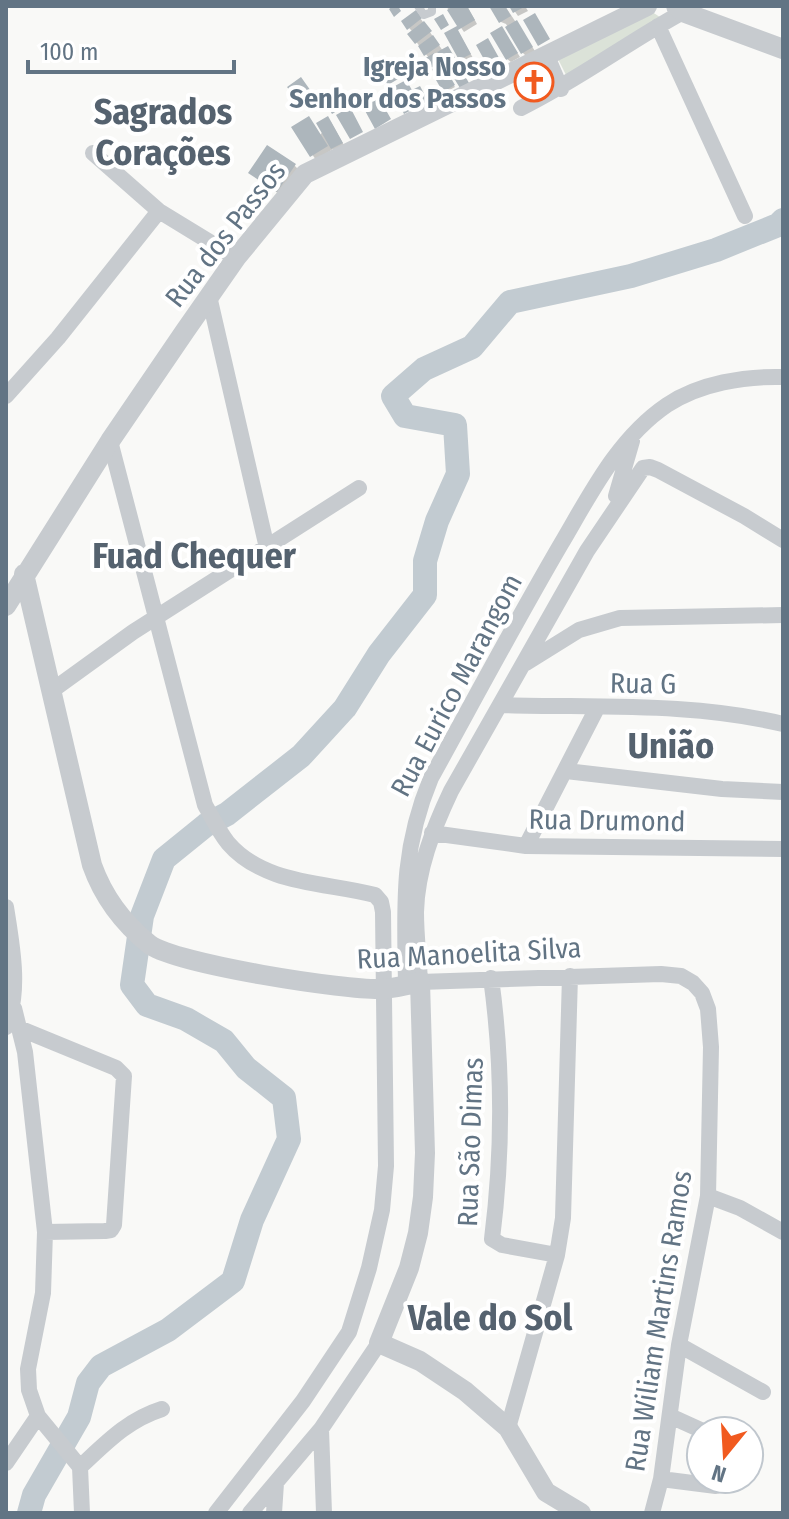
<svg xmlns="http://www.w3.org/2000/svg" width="789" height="1519" font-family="'Fira Sans Condensed',sans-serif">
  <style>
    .green { fill: #dbe2d8 }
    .shadow { fill: #0003 }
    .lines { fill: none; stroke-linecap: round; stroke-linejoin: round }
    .river { stroke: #c2cbd1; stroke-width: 24 }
    .building { fill: #adb6bc }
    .service { stroke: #c7cbcf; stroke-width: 8 }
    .minor { stroke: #c7cbcf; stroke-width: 16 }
    .tertiary { stroke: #c7cbcf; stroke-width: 20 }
    .labels { text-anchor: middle; stroke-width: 8; stroke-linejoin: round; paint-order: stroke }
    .poi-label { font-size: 28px; font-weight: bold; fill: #627484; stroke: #fff; text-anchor: end }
    .street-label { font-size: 28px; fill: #627484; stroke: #fff }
    .district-label { font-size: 36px; font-weight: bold; fill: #55626f; stroke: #fff }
  </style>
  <rect width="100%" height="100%" fill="#f9f9f7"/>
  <path class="green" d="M649 10 663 19 568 79 557 57Z"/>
  <path class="shadow" d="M446 6H467L477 24 464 32Z
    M492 6H505L535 51 526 56 522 52 506 24 501 22Z
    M511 6H525L528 11 518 16Z
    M416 12 443 51 447 48 454 59 447 64 439 51 434 55 441 67H444L447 73 445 74 455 87 446 92 439 81 441 80 427 59 429 58 410 34 413 32 409 28Z
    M459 33 473 58 465 63 447 34Z
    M505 33 520 57 511 62 507 59Z
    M304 83 315 98 305 106 301 102Z
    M331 122 345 147 336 152 333 149 316 160 294 128 320 135Z
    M294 165 300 171 283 197 251 173Z"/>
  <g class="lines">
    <path class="river" d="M29 1513 34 1495 79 1417 88 1383 101 1366 168 1330 233 1281 252 1220 289 1139 284 1098 246 1068 224 1041 186 1019 147 1005 132 985 142 916 164 859 206 825 227 814 301 756 345 708 379 654 425 595V561L437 521 458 474 455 425 405 416 393 396 424 369 472 347 510 302 631 276 716 250 778 225 783 220"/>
  </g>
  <path class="building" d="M393 6H398L401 11 394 17 389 9Z
    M454 6H467L475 20 458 30 471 54 459 60 444 33 457 26 447 10Z
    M489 6H505L511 16 499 23Z
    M509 6H526L513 13Z
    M416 10 422 18 407 30 401 21Z
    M535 13 550 39 538 46 523 20Z
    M443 14 449 25 441 30 434 19Z
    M517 20 533 47 521 54 505 27Z
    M424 21 432 31 415 44 407 34Z
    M502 26 518 53 506 60 490 33Z
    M433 35 440 45 424 56 418 46Z
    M488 38 503 65 491 72 476 45Z
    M448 46 455 58 444 64 437 52Z
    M434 53 440 62 430 68 424 59Z
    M443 63 448 71 436 78 432 69Z
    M461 69 469 83 460 88 452 75Z
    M394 72 398 79 388 85 383 78Z
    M448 73 455 85 443 92 436 80Z
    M301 77 313 94 300 104 287 87Z
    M406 80 412 90 420 86 428 101 404 114 391 88Z
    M342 95 348 104 332 114 327 105Z
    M379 98 391 119 375 129 363 107Z
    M350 107 363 132 350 139 336 115Z
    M309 116 328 146 310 157 291 127Z
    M328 116 343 143 331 149 316 123Z
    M267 145 296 164 277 192 248 173Z"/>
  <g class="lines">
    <path class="service" d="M418 6 424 15 432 12V6"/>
    <path class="minor" d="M658 26 745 216
      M546 54 561 89
      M521 108C578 80 628 42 683 12
      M93 153 159 211 236 258
      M209 296 267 548
      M6 396 58 338 159 211
      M110 441 205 805C212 817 219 832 228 843 264 885 325 882 375 895L381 902 383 912 386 1166 382 1210 369 1268 349 1332 303 1401 216 1513
      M616 496 632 441
      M526 663 579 630 620 618 783 615
      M50 692 133 632 359 488
      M501 705C595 708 691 702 783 724
      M566 771 722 789 783 792
      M432 833 526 846 783 849
      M526 846 597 708
      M6 907C12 945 21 991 6 1027
      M491 978C503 1065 503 1152 492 1239L502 1245 557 1255
      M406 985C405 908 400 852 431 778 474 700 516 621 561 544 590 495 617 439 667 405 700 383 745 376 783 377
      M14 1008 25 1052 45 1232 43 1293 28 1369 29 1390 38 1416 80 1467 82 1513
      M21 1029 116 1068 124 1076 114 1225 111 1230 105 1231 45 1232
      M708 1196 740 1208 783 1232
      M679 1345 763 1392
      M670 1416 703 1431
      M508 1428 557 1255 563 1218 570 976
      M321 1429 324 1513
      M6 1463 38 1416
      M80 1467C105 1444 127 1420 162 1409
      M661 1479 716 1486
      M250 1513 321 1429 379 1343
      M274 1513 276 1483
      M652 1513 661 1479 679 1345 708 1196 711 1047 708 1009 702 993 693 983 681 976 661 974 420 982C419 959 416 936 416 912 417 870 433 829 451 791L587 551 643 468 650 467 658 470 744 516 783 540"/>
    <path class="tertiary" d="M676 6 683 12 783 49
      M24 574 92 865C103 896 123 923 149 944 174 964 348 991 383 989 395 988 408 985 420 982L425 1153 423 1197 418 1233 409 1268 379 1343 420 1361 465 1391 508 1428 546 1492 581 1513
      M6 606 110 441 185 331 236 258 305 174 647 6"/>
  </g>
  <defs>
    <symbol id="church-ring" viewBox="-11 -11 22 22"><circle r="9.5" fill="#fff" stroke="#f15a1f" stroke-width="1.5"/><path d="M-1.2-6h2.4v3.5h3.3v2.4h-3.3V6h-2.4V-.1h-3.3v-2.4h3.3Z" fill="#f15a1f"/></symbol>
  </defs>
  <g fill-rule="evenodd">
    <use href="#church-ring" x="512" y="60" width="44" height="44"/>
  </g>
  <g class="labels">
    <g class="poi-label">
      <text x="506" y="76">Igreja Nosso<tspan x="506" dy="32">Senhor dos Passos</tspan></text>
    </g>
    <g class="street-label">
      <text transform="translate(225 234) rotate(-52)" y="10">Rua dos Passos</text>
      <text transform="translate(643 683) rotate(1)" y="10">Rua G</text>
      <text transform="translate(456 685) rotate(-62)" y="10">Rua Eurico Marangom</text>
      <text transform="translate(607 820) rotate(1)" y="10">Rua Drumond</text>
      <text transform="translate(469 953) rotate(-3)" y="10">Rua Manoelita Silva</text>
      <text transform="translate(470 1142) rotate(-88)" y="10">Rua São Dimas</text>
      <text transform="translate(658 1321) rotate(-81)" y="10">Rua Wiliam Martins Ramos</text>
    </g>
    <g class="district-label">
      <text x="163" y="124">Sagrados<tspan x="163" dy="41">Corações</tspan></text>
      <text x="194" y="568">Fuad Chequer</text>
      <text x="671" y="758">União</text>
      <text x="490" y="1330">Vale do Sol</text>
    </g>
  </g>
  <rect width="789" height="1519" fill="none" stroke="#627484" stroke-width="16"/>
  <g transform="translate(725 1455) rotate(198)"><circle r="38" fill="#ffffff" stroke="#c0c7ce" stroke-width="2"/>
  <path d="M0-6L14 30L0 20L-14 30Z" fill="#f15a1f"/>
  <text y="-12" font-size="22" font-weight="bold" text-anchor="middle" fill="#627484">N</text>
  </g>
  <path d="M28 60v12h206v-12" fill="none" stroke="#627484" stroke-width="4"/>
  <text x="40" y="60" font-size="24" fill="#627484" stroke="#ffffff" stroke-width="6" paint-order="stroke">100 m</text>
</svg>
